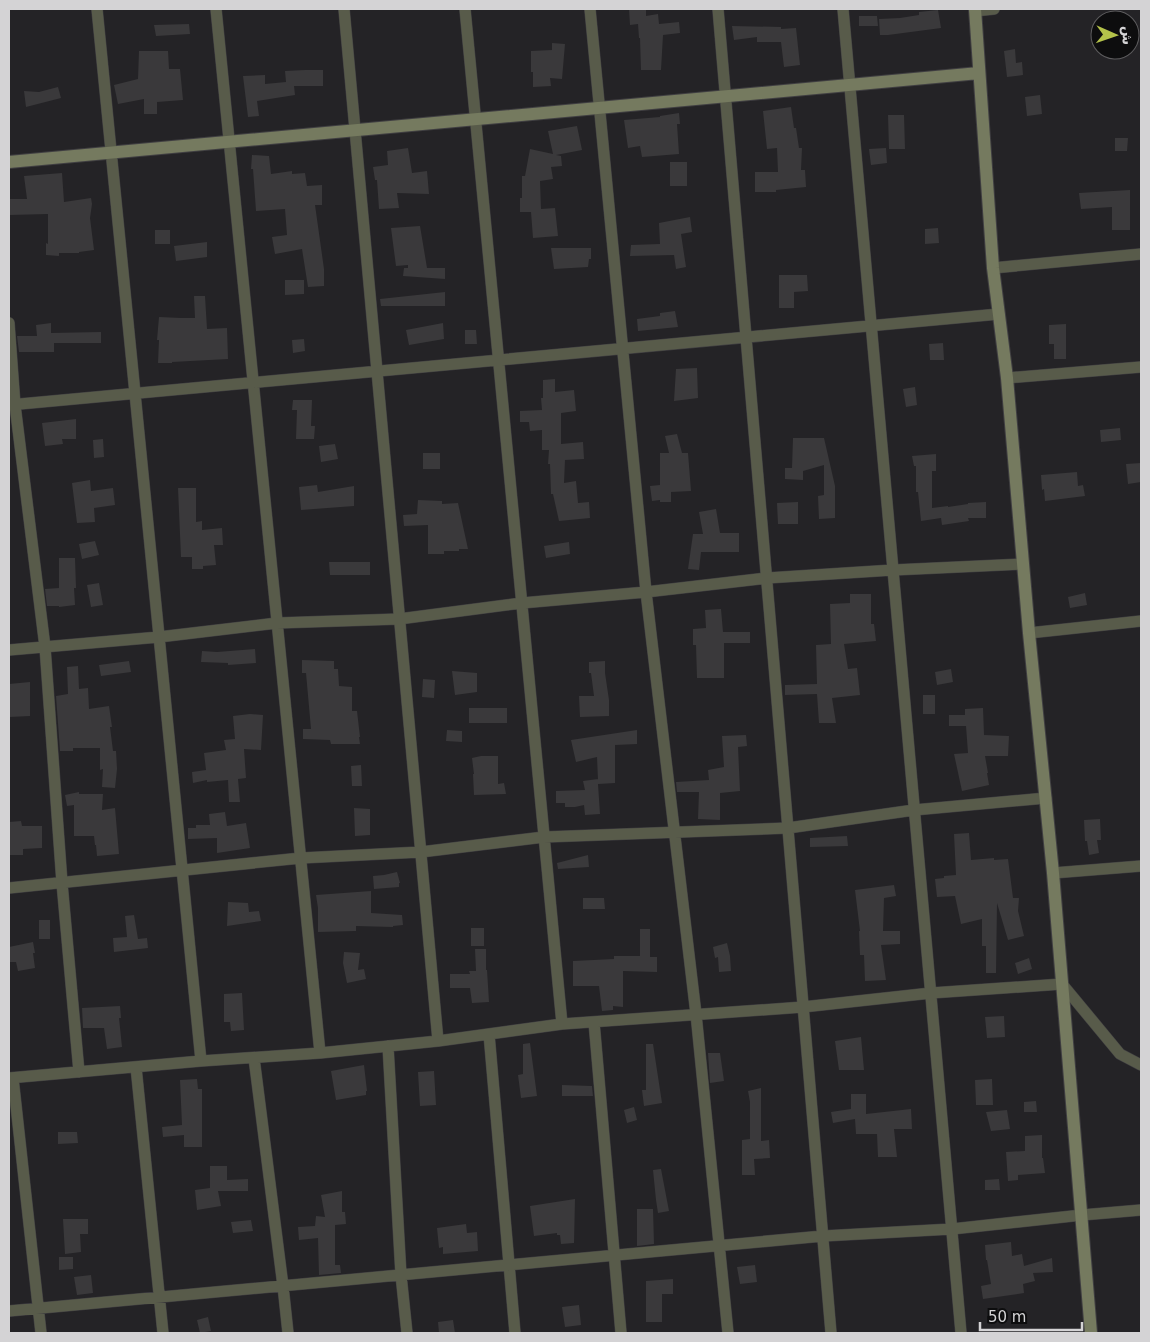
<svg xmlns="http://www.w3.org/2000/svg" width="1150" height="1342" font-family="'DejaVu Sans','Noto Sans Arabic',sans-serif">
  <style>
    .building { fill: #3a393b }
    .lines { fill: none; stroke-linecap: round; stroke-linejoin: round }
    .street-casing { stroke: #403f42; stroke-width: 12 }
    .secondary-casing { stroke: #403f42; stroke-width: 14 }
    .street { stroke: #585b4a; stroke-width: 11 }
    .secondary { stroke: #757a5f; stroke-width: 12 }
  </style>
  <rect width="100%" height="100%" fill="#242326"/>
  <path class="building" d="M629 9H646V16L658 14 659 24 679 22 680 33 663 35 661 70H641L640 38H639L638 24 630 25Z
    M938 10 941 28 888 35H880L879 19 900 18 919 15V12Z
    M859 16H877L878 26H859Z
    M189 24 190 34 156 36 154 25Z
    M732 26 781 27V29L796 28 800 65 784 67 781 42H757V37L734 40Z
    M552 43 565 44 562 79 550 78 551 86 533 87V72H531V51L552 50Z
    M1015 49 1016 63 1022 62 1023 75 1007 77 1004 51Z
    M139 51H168L169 69H180L183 100 157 102V114H144V99L118 104 114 85 138 79Z
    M305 70H323V86H294L295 95 257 101 259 116 248 117 243 76 265 75V84L286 82 285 71Z
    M58 87 61 98 26 107 24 91 39 92Z
    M1040 95 1042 114 1027 116 1025 97Z
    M791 107 794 128H796L799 148H802L801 170H805L806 187 776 190V192H755V172H778L777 148 767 149 763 111Z
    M679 113 680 124H677L679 154 642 157 640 146 628 148 624 120 660 117V116Z
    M888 115H904L905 149H889Z
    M577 126 582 150 556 155 561 156 562 166 551 167 553 179 540 181 541 209 555 208 558 236 533 238 531 212H520V198H522V176H525L530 149 553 154 548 131Z
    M1115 138H1128L1127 151H1115Z
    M408 148 412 173 427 171 429 194 397 193 399 208 379 209 377 180H375L373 167 388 165 387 151Z
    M886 148 887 163 871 165 869 149Z
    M252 155 269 156 271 174 292 171V174L305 173 307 186 322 185V205H315L324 269V286L308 287 302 249 275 254 272 237 287 235 285 209 256 211 253 169H251Z
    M670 162H687V186H670Z
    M62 173 64 202 91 198 92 204 90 218 94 250 79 252V253H59V256L46 255V243L48 244V214L9 215V199H27L24 176Z
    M1130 190V230H1112V207L1081 209 1079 193Z
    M690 217 692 232 681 234 686 267 676 269 674 255 630 256 631 245 660 244 659 223Z
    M420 226 427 268H445V279L403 276 404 268H408V265L396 266 391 228Z
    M938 228 939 243 925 244V229Z
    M155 230H170V244H155Z
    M207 242V257L176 261 174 246Z
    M551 248H591V259H589L588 267 554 269Z
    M779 275H807L808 291 794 292V308H779Z
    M285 280H304V294L285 295Z
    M445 292V306H381L380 299Z
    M194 296H205L207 329 227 328 228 359 172 362V363H158L159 340H157L159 317 181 318H195Z
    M675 311 678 327 638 331 637 319 660 316V313Z
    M51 323V333L101 332V343H54V352H19L17 336H37L36 325Z
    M443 323 444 339 409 345 406 330Z
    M1066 324V359H1054V344H1049V325Z
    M465 330H476L477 344H465Z
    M304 339 305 351 293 353 292 340Z
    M943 343 944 360H930L929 344Z
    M697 368 698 398 674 401 676 369Z
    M555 379V392L574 390 576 411 561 413V444L583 442 584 459 565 460 564 483 576 481 578 503 589 502 590 518 559 521 553 494H551L550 464H548L549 450H542V430L530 431 529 422H520V411L542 410 541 398H543V380Z
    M915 387 917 405 906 407 903 389Z
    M293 400H312L311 426H315L314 439H296L297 410H292Z
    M76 419V439H62L63 444 45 446 42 423Z
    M1120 428 1121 440 1101 442 1100 430Z
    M677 434 682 453H688L691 491 671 492V502H660V500L652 501 650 486 660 485V453H669L665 436Z
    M793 438H824L835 486V518L819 519 818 496 824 495V465L803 471V480L785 479V468H792Z
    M103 439 104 457 94 458 93 440Z
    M335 444 338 459 321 462 319 446Z
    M423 453H440V469H423Z
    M936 454V471H932V508L948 506V507L968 504V503L986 502V518H968L969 521 942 525 941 518 921 521 918 492H916V466H914L912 456Z
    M1141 463V482L1128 484 1126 464Z
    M1077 472 1078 486 1083 485 1085 496 1045 501 1044 489 1042 490 1041 475Z
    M90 480 91 491 113 488 115 505 94 508 95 522 77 523 72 483Z
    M317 485 318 492 354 486V506L301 510 299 487Z
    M178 488H196V522L202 521V530L222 528 223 545H214L216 565 203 566V569H192V557H181Z
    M418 500 442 501V504L458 503 468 549H459V551H444V554H428V525L404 526 403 515 417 514Z
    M798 502V524H778L777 503Z
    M716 509 720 533H739V552H701L699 570 688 569 693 534H703L699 512Z
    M95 541 99 555 82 559 79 544Z
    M569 542 570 554 546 558 544 546Z
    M59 558H75L76 588H74L75 605 59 607V606H47L45 589 59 588Z
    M329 562H370V575H330Z
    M99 583 103 605 91 607 87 585Z
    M1085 593 1087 605 1070 608 1068 597Z
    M850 594H871V624H874L876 641 844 644 848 669 857 668 860 695 832 698 836 723H819L817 694 785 695V685L817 684 816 645 831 644 830 604 850 603Z
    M721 609 723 632H750V643H724V678H697L696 645H693V629L706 628 705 610Z
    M255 649 256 663 228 665V663L201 662 202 651 217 652Z
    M302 660 334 661V669H338L339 686 352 687V711H357L360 737H359L360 744H331L330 740 303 739V729H311L306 673H302Z
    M129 661 131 672 101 676 99 665Z
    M605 661V673L609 700V716L580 717 579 696H594L591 673H589V662Z
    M78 666 79 689 88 688 89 709 109 706 112 727H110L113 751H116L117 769 115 788 102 787 103 769 100 770V748H73V751H60L56 696 68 694 67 667Z
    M951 669 953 682 937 685 935 672Z
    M452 671 477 673V692L455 695Z
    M423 679 435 680 434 698 422 697Z
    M30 682V716L9 717V684Z
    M923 695H935V714H923Z
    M469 708H507V723H469Z
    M983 708 984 735 1009 736 1008 756H985L988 773H987L989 785 962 791 954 754 968 753 966 726H949V715H965V709Z
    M250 714 263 715 261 750 244 749 246 778 238 779 240 802H229L228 780 207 782V780L193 783 192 772 206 770 204 753 226 750 224 740 235 739 233 716Z
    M447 730 462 731V742L446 741Z
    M637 730V744L615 745V783L598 784 600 814 585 815 584 805 575 807H565V803H556V791L585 790 583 781 598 779V780L597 757 576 762 571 740Z
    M746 735 747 746 738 747 740 791 720 793V820L698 819 699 792H677L676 782 709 780 708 770 724 767 722 736Z
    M481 756H498V784L504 783 506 794 474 795 473 774H474L472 758Z
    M361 765 362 786H352L351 766Z
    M79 792V794H103L102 810 115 808 119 854 97 856 96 845H95L94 836H74V805L67 806 65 795Z
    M354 808 370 809V835L355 836Z
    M225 812 227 826 246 823 250 848 217 853V838L188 839V828H196V825H210L209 814Z
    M1100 819 1101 840H1097L1099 853 1089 855 1087 841H1085L1084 820Z
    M21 821 22 826H42V848L23 849V855H9V822Z
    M969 833 971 860 994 858V860L1008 859 1013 898H1019L1018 911 1024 936 1008 940 997 903 996 973H986V946H982V919L961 924 955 896 937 897 935 879 944 878V876L956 875 954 834Z
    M847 836 848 846 810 847V838Z
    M588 855 589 867 558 869 557 863Z
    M397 872 400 883H399V887L374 889 373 876 384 875Z
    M894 885 896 896 884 898 883 931H900V944L881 945 886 980 865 981 864 955H860L859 931H860L855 890Z
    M371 891V913L402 915 403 925 393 926V927L356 926V931L318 932V908L316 895Z
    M583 898H604L605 909H583Z
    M228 902 248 903 249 912 259 911 261 921 227 926Z
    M134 915 138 939 147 938 148 948 114 952 113 938 127 937 125 916Z
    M39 920H50V939H39Z
    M471 928H484V946H471Z
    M640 929H650V957H657V972L623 971V1007L613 1006V1010L602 1011 599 986H573V961L614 959V956H640Z
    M33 942 35 953H33L35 968 18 971 16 962H9V947Z
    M727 943 730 956 731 971 719 972 718 957 715 958 713 947Z
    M475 949H486V970H487L489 1002 472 1003 470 988H450V974H470L469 971H476Z
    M344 952 360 953 358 970 364 969 366 979 347 983 343 963Z
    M1029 958 1032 969 1018 974 1015 963Z
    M242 993 244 1030 231 1031 230 1022H224V994Z
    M120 1006 121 1018H119L122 1047 107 1049 104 1028H83L82 1008Z
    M1004 1016 1005 1037 987 1038 985 1017Z
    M861 1037 864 1070H839L835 1041Z
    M530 1043 537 1096 521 1098 518 1075 523 1074V1044Z
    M646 1044H653L662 1103 644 1106 642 1090H646Z
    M708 1053H720L724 1081 710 1083Z
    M364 1065 367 1091H366V1095L336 1100 331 1071Z
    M434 1071 436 1105 420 1106 418 1072Z
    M197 1079 198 1089H202V1147H184V1135L163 1137 162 1127 182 1125 180 1080Z
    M992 1079 993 1105H976L975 1080Z
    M562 1085 592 1086 593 1096H562Z
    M761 1088V1141L769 1140 770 1158 754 1159 755 1175H742V1140L750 1139V1102L748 1091Z
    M851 1094H866V1114L911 1109 912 1129H894L897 1157H878L877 1134H856L855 1119 833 1123 831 1112 851 1109Z
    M1036 1101 1037 1112H1024V1102Z
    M634 1107 637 1120 627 1123 624 1110Z
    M1007 1110 1010 1129 991 1131 986 1112Z
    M58 1132H77L78 1143 58 1144Z
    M1042 1135V1158H1043L1045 1173 1018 1175V1180L1008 1181 1006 1152 1025 1151V1136Z
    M210 1166H227V1180L248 1179V1191H218L221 1206 197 1210 195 1190 210 1188Z
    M661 1169 669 1211 658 1213 656 1200 653 1170Z
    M999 1179 1000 1190H985V1180Z
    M342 1191V1212H345L346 1224 335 1225V1265H340L341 1273 319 1275 318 1238 299 1240 298 1227 315 1226 316 1216 325 1217 321 1195Z
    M575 1199 574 1243 561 1244 560 1235H557V1233L534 1236 530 1206Z
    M637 1209H653L654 1244 637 1246Z
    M63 1219H88V1234H80L81 1252 65 1254Z
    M251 1220 253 1231 233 1233 231 1222Z
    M466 1224 467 1233 477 1232 478 1251 443 1254V1247L439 1248 437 1228Z
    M1011 1242 1012 1256 1022 1254 1024 1266 1052 1258 1053 1272 1033 1273 1035 1281 1023 1284 1024 1293 983 1299 981 1286 991 1284 987 1260H986L985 1245Z
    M59 1257H73V1269L59 1270Z
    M755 1265 757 1282 740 1284 737 1267Z
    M91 1275 93 1293 77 1295 74 1277Z
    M673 1279V1294H662V1322H646V1281Z
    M579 1305 581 1325 565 1327 562 1307Z
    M208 1317 211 1331 200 1333 197 1320Z
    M453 1320 455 1333H439L438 1322Z"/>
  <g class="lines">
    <defs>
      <path id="street" d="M97 9 201 1061
        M216 9 320 1053
        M344 9 438 1041
        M465 9 562 1024
        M590 9 646 592 696 1014 728 1333
        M718 9 831 1333
        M843 9 961 1333
        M975 11 994 9
        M993 268 1141 254
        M9 323 15 405 45 647 62 883 79 1072
        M1007 378 1141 367
        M9 405 999 314
        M1029 633 1141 621
        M9 650 159 637 277 623 399 619 522 603 646 592 767 578 893 570 1023 564
        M1053 873 1141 866
        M9 888 301 858 421 852 544 837 788 828 914 810 1046 798
        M594 1022 621 1333
        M489 1034 515 1333
        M388 1046 401 1275 407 1333
        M254 1058 283 1286 288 1333
        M136 1067 163 1333
        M9 1078 201 1061 320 1053 438 1041 562 1024 803 1007 931 993 1062 984 1120 1054 1141 1065
        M13 1078 41 1333
        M9 1311 823 1236 952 1229 1082 1215 1141 1210"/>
      <path id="secondary" d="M975 9 993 268 1007 378 1029 633 1053 873 1091 1333
        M9 162 979 73"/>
    </defs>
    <use href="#street" class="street-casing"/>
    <use href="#secondary" class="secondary-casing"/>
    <use href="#street" class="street"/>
    <use href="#secondary" class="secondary"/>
  </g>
  <rect width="1150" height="1342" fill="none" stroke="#d4d3d5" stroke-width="20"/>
  <g transform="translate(1115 35) rotate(92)"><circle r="24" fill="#0d0d0e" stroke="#5d5c5e"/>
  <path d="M0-4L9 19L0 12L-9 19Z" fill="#b4c24a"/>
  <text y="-8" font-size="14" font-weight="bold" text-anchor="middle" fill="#d4d3d5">ش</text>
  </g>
  <path d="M980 1322v8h102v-8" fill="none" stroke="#d4d3d5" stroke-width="2.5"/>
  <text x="988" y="1322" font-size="15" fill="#d4d3d5" stroke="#0d0d0e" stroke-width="4" paint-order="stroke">50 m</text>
</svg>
